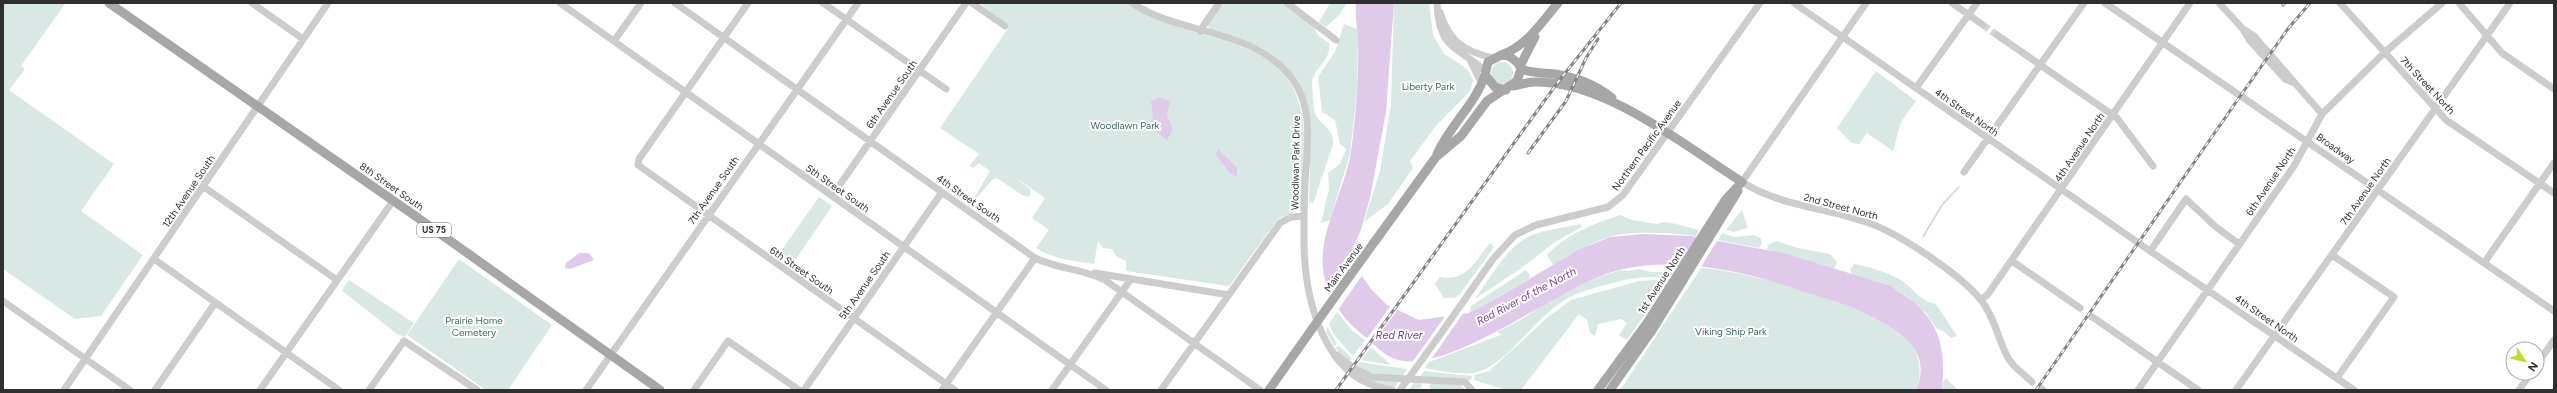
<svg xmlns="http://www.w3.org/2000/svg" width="2557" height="393" font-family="Figtree,sans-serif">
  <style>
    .green { fill: #dae8e5 }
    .water { fill: #e0caea }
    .pier { fill: #fff }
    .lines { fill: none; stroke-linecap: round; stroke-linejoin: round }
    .stream { stroke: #e0caea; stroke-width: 1.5 }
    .minor-tunnel { stroke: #d5d5d5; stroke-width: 7; stroke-dasharray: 7 3.5; stroke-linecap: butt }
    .minor { stroke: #ccc; stroke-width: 7 }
    .major { stroke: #a7a7a7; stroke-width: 9 }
    .rail-casing { stroke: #848484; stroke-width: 3 }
    .rail { stroke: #fff; stroke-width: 1.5; stroke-dasharray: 4.5; stroke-linecap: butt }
    .minor-bridge { stroke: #ccc; stroke-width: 7 }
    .major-bridge { stroke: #a7a7a7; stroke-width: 9 }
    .labels { text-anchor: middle; stroke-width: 4; stroke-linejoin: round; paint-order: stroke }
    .shield { fill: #fff; stroke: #6d6d6d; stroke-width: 1 }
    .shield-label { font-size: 9px; font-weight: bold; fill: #2f2f2f }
    .street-label { font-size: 10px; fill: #2f2f2f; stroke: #fff }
    .park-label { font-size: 10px; fill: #3e6961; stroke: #fff }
    .water-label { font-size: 11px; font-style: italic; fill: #75408e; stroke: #fff }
  </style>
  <rect width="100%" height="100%" fill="#fff"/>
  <path class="green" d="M3 3 65 4 21 66 25 69 9 90 114 164 81 211 143 255 101 316 75 319 3 269Z
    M980 3H1127C1199 53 1306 24 1304 145 1303 165 1306 189 1301 209L1278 219 1229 286 1126 271V261L1116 256 1112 249 1103 248 1098 241 1094 264C1075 261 1052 259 1036 248L1049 230 1032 218 1045 198 1015 177 1031 190 1029 197 1022 195 997 178 992 180 975 200H973L990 171 979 163 974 168 969 166 979 154 940 128 1009 27Z
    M1221 3H1281L1313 26 1319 36 1329 43C1333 58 1313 69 1312 82 1312 86 1314 110 1315 113 1320 126 1334 127 1333 144L1313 204 1309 202C1310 146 1319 78 1260 47 1245 40 1222 39 1209 28L1208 24Z
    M1330 3 1346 4 1340 14 1326 27 1319 22Z
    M1394 3H1429L1433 35 1444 54 1463 66 1470 73 1473 81 1470 91 1435 127 1410 161 1413 168 1388 204 1364 222 1380 171 1391 104Z
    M1344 24 1357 29 1358 38 1357 91 1350 154 1330 220 1321 223 1329 189 1328 173 1340 164 1346 149 1340 144 1335 120 1322 112 1318 77 1335 52Z
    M1491 73a11 11 0 1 1 22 0a11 11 0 1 1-22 0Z
    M1876 71 1916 101 1901 122 1893 151 1867 133 1859 144 1852 143 1837 128Z
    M819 197 832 206 792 265 778 255Z
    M1742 210 1748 228 1733 232 1726 230Z
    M1620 215 1632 220 1657 224 1663 222 1672 223 1699 230 1696 236C1673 233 1630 230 1609 237 1589 244 1571 254 1553 265L1547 255C1567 234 1593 224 1620 215Z
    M1580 224 1582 227 1555 242 1524 266 1475 299C1491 277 1507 246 1532 235 1547 229 1565 228 1580 224Z
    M1722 233 1734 237 1755 235 1761 239 1762 244 1759 248 1718 240Z
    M1776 241 1802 249 1830 254 1837 262 1834 269 1767 250 1768 245Z
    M1490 243 1494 247 1460 294 1455 298H1444L1435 284 1440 277C1467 282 1475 261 1490 243Z
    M459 259 552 325 508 390H486L407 335Z
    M1854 264C1869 267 1888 272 1901 280 1914 289 1920 301 1936 304L1957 336 1951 338 1943 331 1937 329 1926 313 1909 298 1896 292 1892 286 1852 274 1850 270Z
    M1701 268C1743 270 1882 307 1908 339 1920 354 1923 373 1916 390H1623L1621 389Z
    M1638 269 1652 272 1675 271C1670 279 1659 277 1650 277 1628 277 1592 288 1572 296 1539 311 1509 364 1477 372 1462 376 1440 371 1425 368L1429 362 1501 335 1497 332 1522 319 1550 300 1594 279 1620 270 1628 271Z
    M1526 270 1530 276 1529 279 1496 299 1469 313 1471 306Z
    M1670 279 1627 340 1619 335 1627 323 1621 319 1598 324 1595 336 1590 333 1587 320 1579 314 1521 390H1506L1474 380 1475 375 1489 371 1548 317 1571 300 1639 281Z
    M349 280 414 323 405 337 397 334 345 293 342 290Z
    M1337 312 1352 330 1365 340 1353 356 1334 335 1329 324Z
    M1327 326 1337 344 1334 346 1326 332Z
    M1339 346 1352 358 1349 362 1335 348Z
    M1371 347 1391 365 1361 360Z
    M1359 362 1407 369 1402 377 1376 375 1356 367Z
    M1424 371 1472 376 1471 380 1420 377Z
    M1363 376 1399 381 1394 389 1362 379Z
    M1946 378 1958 390H1942L1943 383Z
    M1415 381 1422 383 1421 388 1409 390Z
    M1431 383 1461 385 1465 390H1431L1429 387Z"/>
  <path class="water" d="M1356 3H1394L1386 112 1370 198 1356 247 1358 270 1371 289 1387 305 1419 320 1469 313 1496 299 1578 250 1610 237 1643 234 1691 236 1783 253 1892 286C1898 294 1907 296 1914 302 1943 328 1945 354 1942 390H1916C1934 348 1896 329 1865 313 1849 305 1831 300 1814 295 1754 274 1687 256 1623 269 1564 281 1449 378 1395 359 1383 355 1373 343 1363 335 1343 320 1325 293 1323 268 1319 232 1345 189 1351 152 1356 115 1359 76 1358 38 1357 26 1355 15 1356 3Z
    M1160 97 1170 101 1167 115 1173 130 1167 140 1150 127 1153 117 1151 101Z
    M1218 149 1237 168V177L1230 173 1216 155Z
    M579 253H589L594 260 570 269 565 268 566 263Z"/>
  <path class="pier" d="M1362 228 1358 247 1360 269 1363 274 1338 310 1328 292 1350 260 1352 249Z
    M1698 235 1719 238 1699 270 1677 268Z
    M1391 305 1399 308 1372 344 1366 340Z
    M1464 312 1430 361 1411 364 1446 315Z"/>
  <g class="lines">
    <path class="stream" d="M1923 237 1942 205 1959 187"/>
    <path class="minor-tunnel" d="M1983 25 1997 35"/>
    <path class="minor" d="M252 3 303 39
      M560 3 1106 390
      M675 3 1035 258C1058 269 1083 269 1105 280L1260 390
      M748 3 639 159 638 165 955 390
      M823 3 946 89
      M972 3 1005 26
      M1132 3C1181 36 1256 28 1293 80 1314 109 1307 149 1305 183 1303 237 1300 294 1327 343 1342 370 1360 385 1392 390
      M1287 3 1336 40
      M1437 3C1439 50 1456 45 1485 71
      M1794 3 2150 251 2354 390
      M1866 3 1742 182C1780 206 1823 207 1866 222 1897 232 1960 274 1981 300 1994 316 1998 339 2008 358L2014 366 2032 382
      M1952 3 1983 25
      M2105 3 2554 311
      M2219 3 2243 29 2254 36 2322 114
      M2340 3 2446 120 2554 193
      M2459 3 2502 53 2554 89
      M1440 12C1449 42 1464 51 1493 58
      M1200 31 1219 3
      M2244 31 2250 41 2285 79 2292 82
      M1997 35 2117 118 2153 166
      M614 41 641 3
      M1471 62 1482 84
      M1916 88 1977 3
      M1964 172 2084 3
      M204 187 337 280
      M832 196 966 3
      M2153 247 2186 199 2216 227 2239 244
      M2332 255 2394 297 2337 378
      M154 259 339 390
      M2012 261 2080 308
      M2484 263 2554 163
      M1095 273 1229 295
      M1981 300 1988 294 2190 3
      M3 301 130 390
      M2091 316 2198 390
      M1437 339 1493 259 1515 235 1536 225 1608 207 1623 195 1760 3
      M1337 355 1355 369 1372 377 1465 382 1472 390
      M2537 364 2554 340
      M2041 388 2043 390
      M64 390 328 3
      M155 390 215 303
      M260 390 393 201
      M369 390 404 341 477 390
      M586 390 858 3
      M694 390 728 341 799 390
      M804 390 942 192
      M942 390 1035 258
      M1052 390 1131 279
      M1161 390 1280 223 1291 217 1304 216
      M2138 390 2294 166 2322 114 2384 53 2442 3
      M2236 390 2510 3
      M2519 390 2531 373"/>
    <path class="major" d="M109 3 411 213 660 390
      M1501 55C1527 46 1541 23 1558 3
      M1520 66 1535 37
      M1521 69C1535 74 1541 72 1555 74 1577 78 1595 84 1612 98
      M1513 86C1520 85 1527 82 1534 82 1604 80 1685 146 1742 182
      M1437 154C1450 125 1475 105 1485 75
      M1344 284 1436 157 1461 136 1487 101 1517 81 1521 69 1518 63 1509 56 1501 55 1488 62 1485 75 1495 87 1506 90
      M1269 390 1312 329
      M1598 390 1647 323 1726 199 1742 182
      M1610 390 1653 329 1738 191"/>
    <defs>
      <path id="rail" d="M2283 5 2285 3
        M1528 153 1566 101 1586 58 1598 39
        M1336 390 1558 82 1621 3
        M2036 390 2241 95 2287 30 2310 3"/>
    </defs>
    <use href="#rail" class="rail-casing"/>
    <use href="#rail" class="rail"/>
    <path class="minor-bridge" d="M1400 390 1437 339"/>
    <path class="major-bridge" d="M1312 329 1344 284"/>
  </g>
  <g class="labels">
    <rect class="shield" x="417" y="223" width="34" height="14" rx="3"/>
    <g class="shield-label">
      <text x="434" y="233">US 75</text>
    </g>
    <g class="street-label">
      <text transform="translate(2428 85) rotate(47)" y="4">7th Street North</text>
      <text transform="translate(891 94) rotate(-55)" y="4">6th Avenue South</text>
      <text transform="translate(1967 112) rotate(35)" y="4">4th Street North</text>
      <text transform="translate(1646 145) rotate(-54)" y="4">Northern Pacific Avenue</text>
      <text transform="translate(2079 147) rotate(-56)" y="4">4th Avenue North</text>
      <text transform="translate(2336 148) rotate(35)" y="4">Broadway</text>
      <text transform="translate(1295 163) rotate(-89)" y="4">Woodlwan Park Drive</text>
      <text transform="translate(2270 181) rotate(-56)" y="4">6th Avenue North</text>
      <text transform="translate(392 186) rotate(35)" y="4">8th Street South</text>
      <text transform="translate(838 188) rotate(35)" y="4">5th Street South</text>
      <text transform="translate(713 190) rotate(-55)" y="4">7th Avenue South</text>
      <text transform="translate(188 191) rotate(-56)" y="4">12th Avenue South</text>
      <text transform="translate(2365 191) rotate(-55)" y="4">7th Avenue North</text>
      <text transform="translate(969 198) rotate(35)" y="4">4th Street South</text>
      <text transform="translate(1841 206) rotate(15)" y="4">2nd Street North</text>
      <text transform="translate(1343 267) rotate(-54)" y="4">Main Avenue</text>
      <text transform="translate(802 270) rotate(35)" y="4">6th Street South</text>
      <text transform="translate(1661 280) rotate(-57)" y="4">1st Avenue North</text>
      <text transform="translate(864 285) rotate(-55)" y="4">5th Avenue South</text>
      <text transform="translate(2267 318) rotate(35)" y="4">4th Street North</text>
    </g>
    <g class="park-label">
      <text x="1428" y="90">Liberty Park</text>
      <text x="1125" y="129">Woodlawn Park</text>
      <text x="474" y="324">Prairie Home<tspan x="474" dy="12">Cemetery</tspan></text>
      <text x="1731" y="335">Viking Ship Park</text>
    </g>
    <g class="water-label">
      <text transform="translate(1526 296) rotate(-28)" y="4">Red River of the North</text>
      <text x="1399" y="339">Red River</text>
    </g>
  </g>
  <rect width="2557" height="393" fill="none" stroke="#2f2f2f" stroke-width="8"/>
  <g transform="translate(2525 361) rotate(125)"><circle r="19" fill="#ffffff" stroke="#acacac"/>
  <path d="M0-3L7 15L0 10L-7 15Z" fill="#bade39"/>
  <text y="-6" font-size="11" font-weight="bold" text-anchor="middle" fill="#2f2f2f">N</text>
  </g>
</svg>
